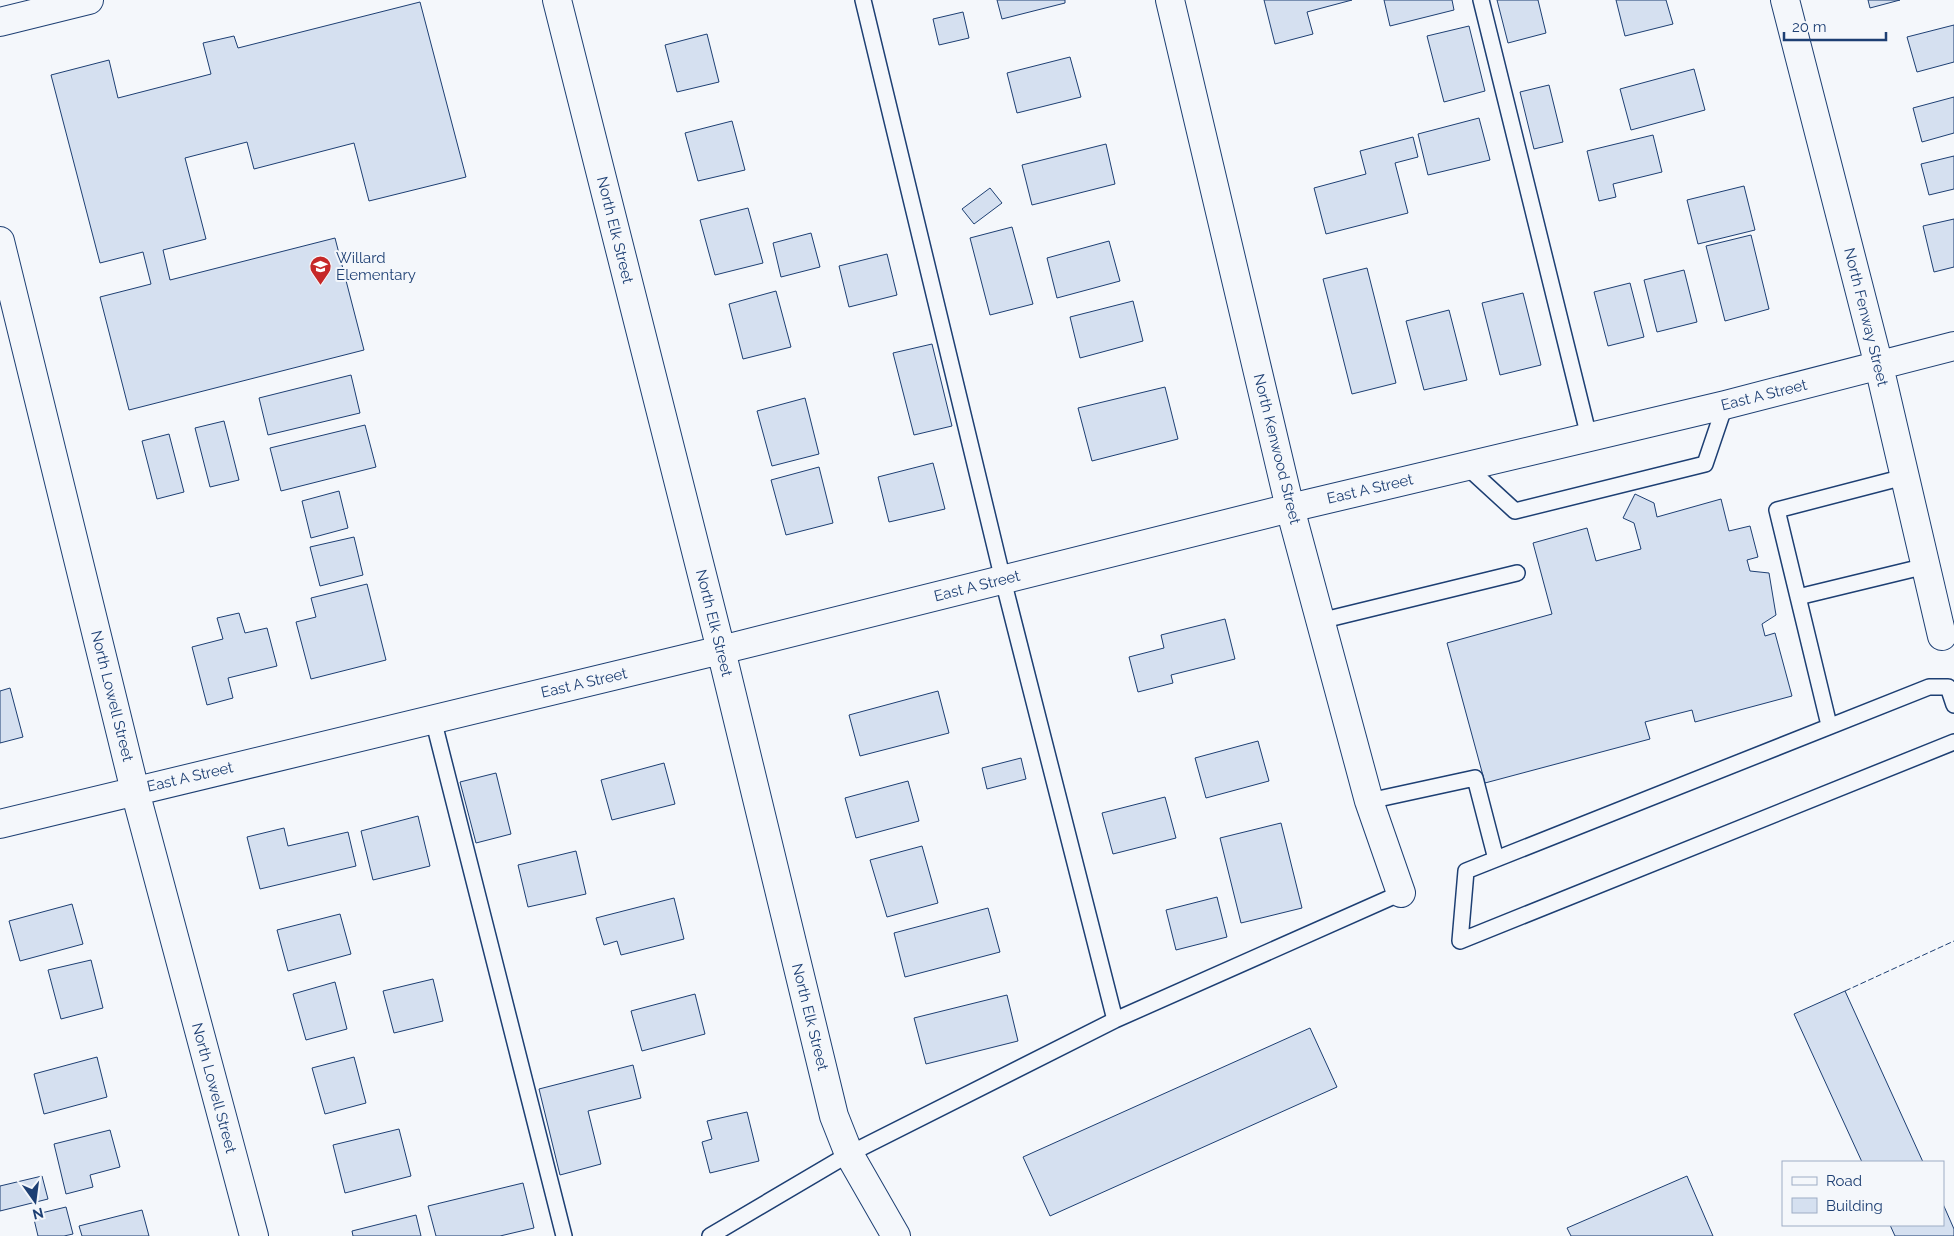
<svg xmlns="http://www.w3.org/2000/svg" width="1954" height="1236" font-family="Raleway,sans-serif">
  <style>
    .building { fill: #d5e0f0; stroke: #1d3f73 }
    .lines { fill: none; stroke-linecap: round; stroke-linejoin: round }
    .lane-casing { stroke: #1d3f73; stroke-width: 18 }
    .street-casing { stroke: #1d3f73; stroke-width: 30 }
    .secondary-casing { stroke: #1d3f73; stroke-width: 30 }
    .lane { stroke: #f4f7fb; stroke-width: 15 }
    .street { stroke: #f4f7fb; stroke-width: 28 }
    .secondary { stroke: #f4f7fb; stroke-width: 28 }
    .fence { stroke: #1d3f73; stroke-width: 1; stroke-dasharray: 6 2.5; stroke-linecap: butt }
    .labels { text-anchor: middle; stroke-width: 4; stroke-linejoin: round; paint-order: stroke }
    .street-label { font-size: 15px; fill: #1d3f73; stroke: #f4f7fb }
    .poi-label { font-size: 15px; fill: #1d3f73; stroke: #f4f7fb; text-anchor: start }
  </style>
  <rect width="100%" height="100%" fill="#f4f7fb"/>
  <path class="building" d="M997 0H1065V3L1002 19Z
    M1264 0H1352L1307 12 1313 34 1275 44Z
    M1384 0H1452L1454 10 1390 26Z
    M1497 0H1538L1546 33 1508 43Z
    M1616 0H1666L1673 24 1625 36Z
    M1868 0H1900L1870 8Z
    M420 2 466 177 369 201 354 143 254 169 247 142 185 158 206 239 163 250 170 280 335 238 364 350 129 410 100 297 151 284 143 252 100 263 51 75 109 60 118 98 211 74 203 43 234 36 238 48Z
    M963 12 969 38 939 45 933 19Z
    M1954 25V62L1917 72 1907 37Z
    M1469 26 1485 91 1444 102 1427 36Z
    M707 34 719 82 677 92 665 45Z
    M1070 57 1081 97 1017 113 1007 73Z
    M1694 69 1705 110 1631 130 1620 89Z
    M1549 85 1563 142 1534 149 1520 92Z
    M1954 97V133L1922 142 1913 108Z
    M1479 118 1490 160 1428 175 1418 134Z
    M732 121 745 170 698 181 685 133Z
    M1653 135 1662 172 1613 184 1616 197 1599 201 1587 151Z
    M1413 137 1418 157 1395 163 1408 213 1326 234 1314 188 1366 174 1360 151Z
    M1106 144 1115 184 1032 205 1022 165Z
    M1954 156V189L1929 195 1921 164Z
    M1744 186 1755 230 1698 244 1687 200Z
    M990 188 1002 203 974 224 962 209Z
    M748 208 763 263 715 275 700 220Z
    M1954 219V267L1934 272 1923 226Z
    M1012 227 1033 304 990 315 970 238Z
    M811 233 820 267 781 277 773 243Z
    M1751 235 1769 309 1725 321 1706 246Z
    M1109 241 1120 281 1057 298 1047 258Z
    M887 254 897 295 849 307 839 266Z
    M1367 268 1396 383 1352 394 1323 279Z
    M1684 270 1697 322 1657 332 1644 280Z
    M1630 283 1644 337 1608 346 1594 292Z
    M776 291 791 347 743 359 729 304Z
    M1523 293 1541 365 1500 375 1482 303Z
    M1133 301 1143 341 1080 358 1070 317Z
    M1449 310 1467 380 1424 390 1406 321Z
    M932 344 952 426 914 435 893 353Z
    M351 375 360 413 268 435 259 398Z
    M1165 387 1178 439 1092 461 1078 408Z
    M805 398 819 454 772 466 757 411Z
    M224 421 239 480 210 487 195 428Z
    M365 425 376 467 281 491 270 448Z
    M169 434 184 492 157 499 142 441Z
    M933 463 945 509 889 522 878 477Z
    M819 467 833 523 786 535 771 480Z
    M339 491 348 528 311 538 302 501Z
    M1635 494 1654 503 1657 517 1721 499 1729 531 1750 526 1758 557 1747 560 1750 571 1769 573 1776 615 1762 624 1765 636 1775 633 1792 696 1695 722 1692 710 1645 722 1650 739 1485 783 1447 643 1552 614 1533 543 1587 528 1596 561 1641 549 1634 523 1623 518Z
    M354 537 363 575 320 586 310 547Z
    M367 584 386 660 311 679 296 622 316 617 311 598Z
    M239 613 245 633 267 628 277 666 228 678 233 698 207 705 192 647 223 639 217 618Z
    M1225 619 1235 659 1171 675 1173 683 1138 692 1129 657 1164 648 1161 635Z
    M10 688 23 737 0 743V691Z
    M938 691 949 733 860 756 849 715Z
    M1258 741 1269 781 1206 798 1195 758Z
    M1021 758 1026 779 987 789 982 768Z
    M664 763 675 804 612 820 601 780Z
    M496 773 511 834 476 843 460 782Z
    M908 781 919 821 856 838 845 798Z
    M1165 797 1176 838 1113 854 1102 813Z
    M418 816 430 866 373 880 361 831Z
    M1281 823 1302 908 1241 923 1220 838Z
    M284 828 288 846 348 832 356 866 260 889 247 837Z
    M922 846 938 903 887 917 870 860Z
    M576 851 586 894 528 907 518 865Z
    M1217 897 1227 937 1176 950 1166 910Z
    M674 898 684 939 621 955 617 941 604 945 596 918Z
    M72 904 83 944 20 961 9 921Z
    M988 908 1000 952 905 977 894 933Z
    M340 914 351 954 288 971 277 930Z
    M91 960 103 1008 61 1019 48 970Z
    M433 979 443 1021 394 1033 383 991Z
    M335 982 347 1029 306 1040 293 994Z
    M1845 991 1923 1162H1862L1794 1014Z
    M695 994 705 1034 642 1051 631 1011Z
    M1007 995 1018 1041 926 1064 914 1018Z
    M1310 1028 1337 1087 1050 1216 1023 1157Z
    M97 1057 107 1097 44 1114 34 1074Z
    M354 1057 366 1103 325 1114 312 1068Z
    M633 1065 641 1098 588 1111 601 1164 560 1175 539 1089Z
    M747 1112 759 1161 710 1173 702 1142 712 1139 707 1121Z
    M399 1129 411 1176 345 1193 333 1145Z
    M110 1130 120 1167 90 1175 93 1187 66 1194 54 1144Z
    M42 1176 48 1199 0 1211V1186Z
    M1687 1176 1713 1236H1571L1567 1228Z
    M523 1183 534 1228 500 1236H436L428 1206Z
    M1943 1204 1954 1229V1236H1895L1890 1225H1943Z
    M66 1207 73 1234 64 1236H38L33 1215Z
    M142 1210 149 1236H82L79 1226Z
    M416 1215 421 1236H353L352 1231Z"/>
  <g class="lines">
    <defs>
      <path id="lane" d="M863 0 1003 580 1115 1020
        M1481 0 1589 437
        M1466 466 1515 511 1705 464 1725 405
        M1798 597 1926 566
        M1320 621 1517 573
        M1954 705 1948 687H1929L1466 871 1460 941 1954 742
        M433 719 564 1236
        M1829 725 1777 510 1904 477
        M1369 801 1475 778 1496 859
        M710 1236 849 1154 1115 1020 1401 893"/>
      <path id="street" d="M557 0 721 650 834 1116 849 1154 896 1236
        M1170 0 1290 508 1369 801 1401 893
        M1785 0 1879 366 1942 636
        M0 241 135 791 254 1236
        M0 824 721 650 1290 508 1725 405 1954 346"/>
      <path id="secondary" d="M0 22 89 0"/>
    </defs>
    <use href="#lane" class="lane-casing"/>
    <use href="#street" class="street-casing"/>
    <use href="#secondary" class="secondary-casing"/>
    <use href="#lane" class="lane"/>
    <use href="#street" class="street"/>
    <use href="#secondary" class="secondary"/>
    <path class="fence" d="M1845 991 1954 941"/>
  </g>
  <defs>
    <symbol id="school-pin" viewBox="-11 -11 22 30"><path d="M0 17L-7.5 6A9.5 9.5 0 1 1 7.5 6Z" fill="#c62828" stroke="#f4f7fb"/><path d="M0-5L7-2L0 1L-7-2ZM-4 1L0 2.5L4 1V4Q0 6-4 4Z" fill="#fff"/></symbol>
  </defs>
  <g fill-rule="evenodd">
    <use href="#school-pin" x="308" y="254" width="25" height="34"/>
  </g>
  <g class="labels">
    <g class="street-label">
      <text transform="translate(615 230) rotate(76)" y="5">North Elk Street</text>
      <text transform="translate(1866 317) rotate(76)" y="5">North Fenway Street</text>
      <text transform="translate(1764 395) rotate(-14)" y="5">East A Street</text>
      <text transform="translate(1277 449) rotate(76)" y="5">North Kenwood Street</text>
      <text transform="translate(1370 489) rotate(-13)" y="5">East A Street</text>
      <text transform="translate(977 586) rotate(-14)" y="5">East A Street</text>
      <text transform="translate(714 623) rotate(76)" y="5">North Elk Street</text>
      <text transform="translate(584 683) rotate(-13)" y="5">East A Street</text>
      <text transform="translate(112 696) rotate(76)" y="5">North Lowell Street</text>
      <text transform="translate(190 777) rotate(-13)" y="5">East A Street</text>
      <text transform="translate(810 1017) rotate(76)" y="5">North Elk Street</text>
      <text transform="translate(214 1088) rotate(75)" y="5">North Lowell Street</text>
    </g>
    <g class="poi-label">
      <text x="336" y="263">Willard<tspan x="336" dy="17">Elementary</tspan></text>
    </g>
  </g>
  <rect x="1782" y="1161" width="162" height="65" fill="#f4f7fb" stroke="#9eadc5"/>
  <rect x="1792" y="1177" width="25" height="8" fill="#f4f7fb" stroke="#9eadc5"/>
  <text x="1826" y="1186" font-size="15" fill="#1d3f73">Road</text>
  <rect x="1792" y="1198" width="25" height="15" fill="#d5e0f0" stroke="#9eadc5"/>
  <text x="1826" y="1211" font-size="15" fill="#1d3f73">Building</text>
  <g transform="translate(35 1201) rotate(166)" stroke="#f4f7fb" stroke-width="4" paint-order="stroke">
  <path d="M0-4L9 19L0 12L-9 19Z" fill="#1d3f73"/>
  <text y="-8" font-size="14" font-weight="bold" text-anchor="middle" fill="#1d3f73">N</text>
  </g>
  <path d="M1784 32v8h102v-8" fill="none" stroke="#1d3f73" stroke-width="2.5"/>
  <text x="1792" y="32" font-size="15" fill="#1d3f73" stroke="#f4f7fb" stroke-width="4" paint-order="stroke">20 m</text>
</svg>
